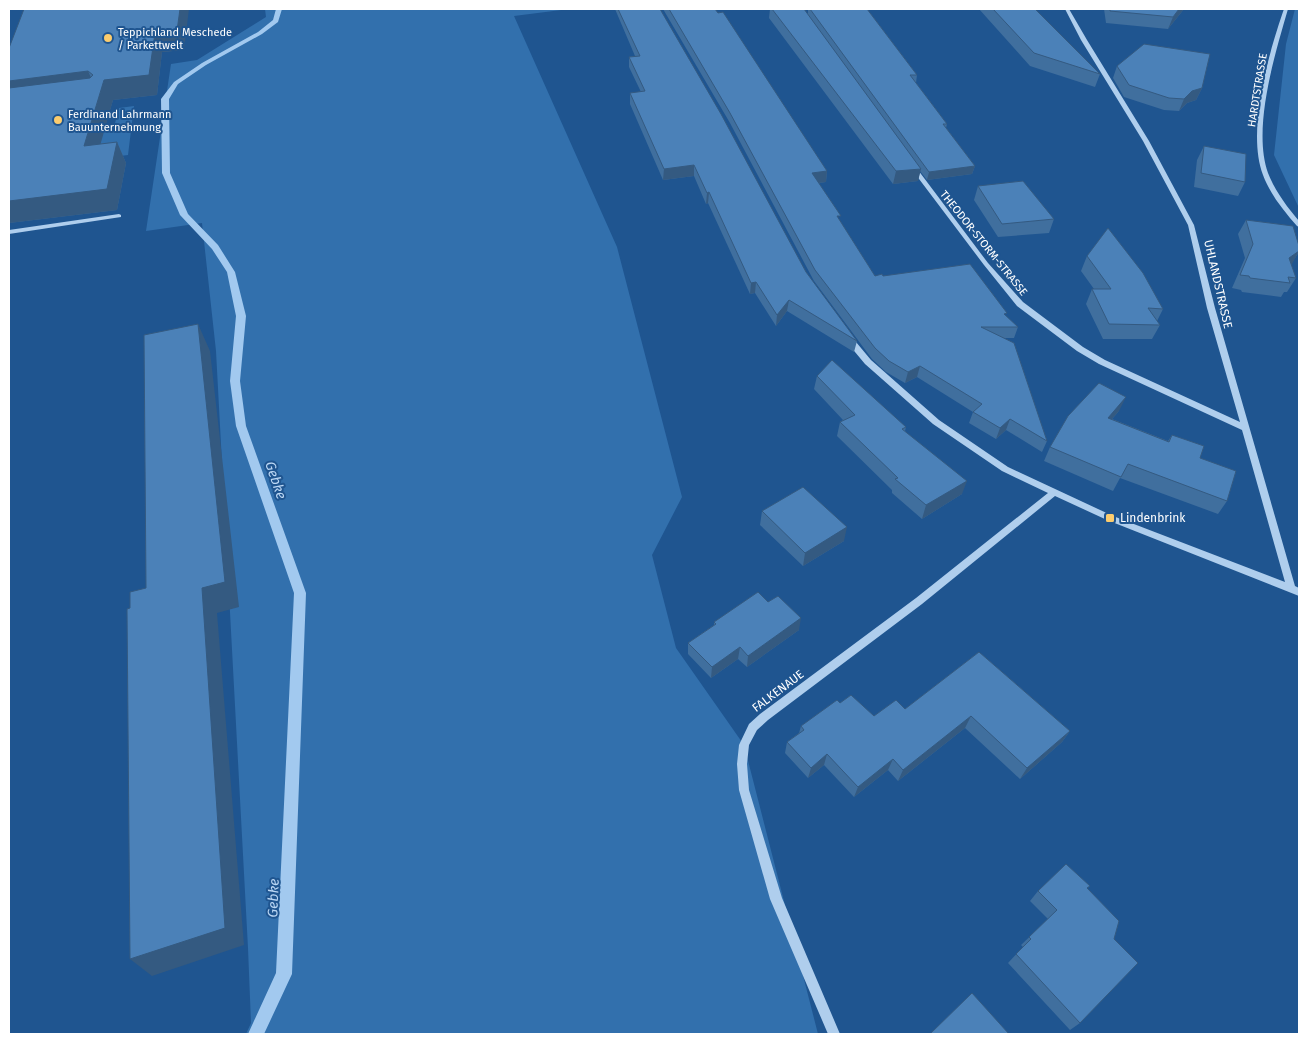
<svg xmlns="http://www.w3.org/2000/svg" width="1308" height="1043" font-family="'Fira Sans',sans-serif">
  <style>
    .green { fill: #3270ad }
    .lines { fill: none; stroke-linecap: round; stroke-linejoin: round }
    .stream { fill: #a2c9ef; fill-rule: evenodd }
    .minor { fill: #afceed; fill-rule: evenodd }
    .wall { fill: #406f9e }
    .shaded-wall { fill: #345a81 }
    .building { fill: #4b81b8; stroke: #345a81 }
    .poi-dot { fill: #fbcc6e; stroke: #1f5590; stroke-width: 2 }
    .labels { text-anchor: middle; stroke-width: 4; stroke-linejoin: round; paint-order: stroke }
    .far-poi-label { font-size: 11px; fill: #fff; stroke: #1f5590; text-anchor: start }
    .far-street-label { font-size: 11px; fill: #fff; stroke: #1f5590 }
    .street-label { font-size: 12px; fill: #fff; stroke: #1f5590 }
    .poi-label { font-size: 12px; fill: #fff; stroke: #1f5590; text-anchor: start }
    .water-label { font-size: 14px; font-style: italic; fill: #bbd7f4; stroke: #1f5590 }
  </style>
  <rect width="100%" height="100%" fill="#1f5590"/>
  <path class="green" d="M265 9H569L514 16 617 247 682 497 652 555 676 648 744 745 818 1034H246L251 1023 248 948 216 351 202 223 146 231 171 64 197 60 266 17Z
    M1295 9H1299V208L1274 155 1286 44Z
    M134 106 128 155 9 170V141L114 127 119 108Z"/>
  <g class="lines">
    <path class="stream" d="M276 9H282L278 22 262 34 206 65 178 84 169 99 170 173 188 214 218 245 235 272 246 316 240 381 246 426 306 593 292 974 264 1034H248L276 973 294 593 236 426 230 381 236 316 227 272 212 249 180 215 162 173 161 99 174 82 202 63 258 32 273 20Z"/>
    <path class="minor" d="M1065 9H1069L1087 40 1149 141 1194 225 1215 308 1295 586 1299 588V596L1107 520 1055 496 922 604 768 720 757 730 749 745 747 764 749 790 782 898 840 1034H828L770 899 739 790 737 764 739 745 749 724 760 714 916 598 1048 493 1002 471 933 424 865 364 845 340V336H851L871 360 939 420 1008 467 1113 516 1285 582 1242 430 1099 364 1077 351 1017 306 984 265 910 167 915 166 988 263 1023 302 1083 347 1105 360 1240 422 1207 308 1188 225 1143 141 1081 40Z
      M1284 9H1288C1275 54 1252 128 1268 173 1275 191 1287 207 1299 221V227L1297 226C1284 211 1270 194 1263 175 1246 131 1269 52 1284 9Z
      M119 214 121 215V217L9 234V230Z"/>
  </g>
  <path class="wall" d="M615 9H660L806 272 857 341 854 352 787 311 776 326 755 293 750 294 708 203 706 204 694 176 663 180 630 104V93L641 92 629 67V57L635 56Z
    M663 9H715L827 171 826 182 819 183 840 221 875 276H883L1006 316 1018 327 1014 338H1003L1047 441 1042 452 1006 430 996 439 969 423 973 412 917 377 905 383 886 372 872 359 814 281 730 123Z
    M770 9H804L808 14V9H867L917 75 916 83 947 124 946 128 975 166 972 174 927 180 920 171 918 181 893 184 769 18Z
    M979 9H1035L1100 74 1095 87 1030 66Z
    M1104 9H1184L1168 29 1106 23Z
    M9 48 184 50 162 52 157 95 113 100 100 144 117 142 126 163 117 210 9 223Z
    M1117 66 1202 88 1196 100 1187 103 1179 111 1164 110 1124 97 1113 78Z
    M1204 146 1245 182 1238 196 1194 187 1197 160Z
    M978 186 1054 219 1049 233 998 237 974 200Z
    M1246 220 1299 246V252L1291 264 1296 278 1287 292H1284L1281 297 1242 292 1241 290 1232 288 1245 258 1238 234Z
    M1087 256 1163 309 1157 321 1160 325 1152 339H1103L1086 304 1092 289H1094L1081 271Z
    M817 376 906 427 905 431 962 494 922 519 892 493V490L837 436 840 422 843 420 814 389Z
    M1119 411 1112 419 1168 441 1172 435 1200 458 1227 501 1218 514 1120 478 1113 491 1044 461 1050 447Z
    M762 511 844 541 803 566 760 525Z
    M714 622 799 630 747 667 738 659 711 678 688 654V643L714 625Z
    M979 652 1070 731 1062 742 1020 779 965 728 898 781 888 770 854 797 824 765 808 778 785 753 787 742 799 733 801 726 840 703 874 716 905 709Z
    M1087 888 1080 1023 1070 1030 1008 963 1023 947 1021 945 1048 919 1030 901 1038 891Z"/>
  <path class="shaded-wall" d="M180 9H189L184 50 162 52 157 95 113 100 94 167 84 146 104 80Z
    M1179 9H1184L1168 29 1173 17Z
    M88 71 97 91 9 102V81Z
    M1202 88 1196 100 1187 103 1179 111 1184 99 1192 91Z
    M117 142 126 163 117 210 9 223V201Z
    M694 165V176L663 180 664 169Z
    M975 166 972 174 927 180 929 172Z
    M921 169 918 181 893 184 896 171Z
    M827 171 826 182 811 184 812 173Z
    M709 192 708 203 706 204 707 193Z
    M1299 251 1292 264 1281 272 1289 258Z
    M756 282 755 293 750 294 751 283Z
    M789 300 787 311 776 326 777 315Z
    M198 324 210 351 239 607 217 613 244 945 152 976 130 959Z
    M920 366 917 377 905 383 908 372Z
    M1126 397 1119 411 1101 431 1108 418Z
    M1010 419 1006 430 996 439 1000 428Z
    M967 481 962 494 922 519 926 505Z
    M847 527 844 541 803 566 805 553Z
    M801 618 799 630 747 667 748 656Z
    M740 647 738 659 711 678 712 667Z
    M971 716 965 728 898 781 903 770Z
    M1070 731 1062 742 1020 779 1027 768Z
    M827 754 824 765 808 778 811 768Z
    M893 759 888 770 854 797 858 787Z"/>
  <path class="building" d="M24 9H180L177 31 155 33 149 75 104 80 84 146 117 142 107 189 9 201V88L90 78 93 75 88 71 9 81V48Z
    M618 9H660L721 114 806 272 857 341 789 300 777 315 756 282 751 283 709 192 707 193 694 165 664 169 630 93 645 91 629 57 640 56Z
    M669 9H715L718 13 723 12 827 171 812 173 841 216H837L875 276 882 274 883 276 970 264 1007 313 1004 314 1018 327H981L1014 343 1047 441 1010 419 1000 428 973 412 982 404 920 366 908 372 889 361 875 348 815 270 730 113Z
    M772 9H804L921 169 896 171Z
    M810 9H867L917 75H910L947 124H943L975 166 929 172Z
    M993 9H1035L1100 74 1034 53Z
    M1110 9H1179L1173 17 1110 11Z
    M1144 44 1210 54 1202 88 1192 91 1184 99 1169 98 1129 85 1117 66Z
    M1204 146 1246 154 1245 182 1201 173Z
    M1023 181 1054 219 1002 224 978 186Z
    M1246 220 1293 226 1299 246V251L1289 258 1296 278 1288 277 1290 283 1250 278 1249 276 1240 275 1253 244Z
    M1108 228 1143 273 1163 309 1148 308 1160 325 1109 324 1092 289H1111L1087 256Z
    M198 324 225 582 202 588 225 928 130 959 127 609 130 608V592L146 588 144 335Z
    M832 360 906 427 902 429 967 481 926 505 895 479 898 478 840 422 855 415 817 376Z
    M1099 383 1126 397 1108 418 1169 442 1172 435 1204 446 1200 458 1236 471 1227 501 1128 464 1121 477 1050 447 1068 416Z
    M803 487 847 527 805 553 762 511Z
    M758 592 768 602 778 596 801 618 748 656 740 647 712 667 688 643 716 624 714 622Z
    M979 652 1070 731 1027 768 971 716 903 770 893 759 858 787 827 754 811 768 787 742 804 730 801 726 837 700 840 703 851 695 874 716 896 700 905 709Z
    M1066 864 1090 886 1087 888 1119 921 1114 939 1138 963 1080 1023 1016 954 1031 939 1029 937 1057 910 1038 891Z
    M972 993 1009 1034H930Z"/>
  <g class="poi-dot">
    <circle cx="108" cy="38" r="5"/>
    <circle cx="58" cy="120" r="5"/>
    <rect x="1105" y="513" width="10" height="10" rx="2.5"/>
  </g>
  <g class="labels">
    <g class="far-poi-label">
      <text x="118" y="36">Teppichland Meschede<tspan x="118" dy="13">/ Parkettwelt</tspan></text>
      <text x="68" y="118">Ferdinand Lahrmann<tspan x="68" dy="13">Bauunternehmung</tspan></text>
    </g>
    <g class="far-street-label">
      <text transform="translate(1257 90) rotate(-81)" y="4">HARDTSTRASSE</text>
      <text transform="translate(984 243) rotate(51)" y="4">THEODOR-STORM-STRASSE</text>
    </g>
    <g class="street-label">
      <text transform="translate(1218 284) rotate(77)" y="4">UHLANDSTRASSE</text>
      <text transform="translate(778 691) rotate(-37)" y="4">FALKENAUE</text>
    </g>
    <g class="poi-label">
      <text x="1120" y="522">Lindenbrink</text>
    </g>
    <g class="water-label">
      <text transform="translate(276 480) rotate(71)" y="5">Gebke</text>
      <text transform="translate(273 898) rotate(-88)" y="5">Gebke</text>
    </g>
  </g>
  <rect width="1308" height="1043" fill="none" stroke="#ffffff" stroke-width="20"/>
</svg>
